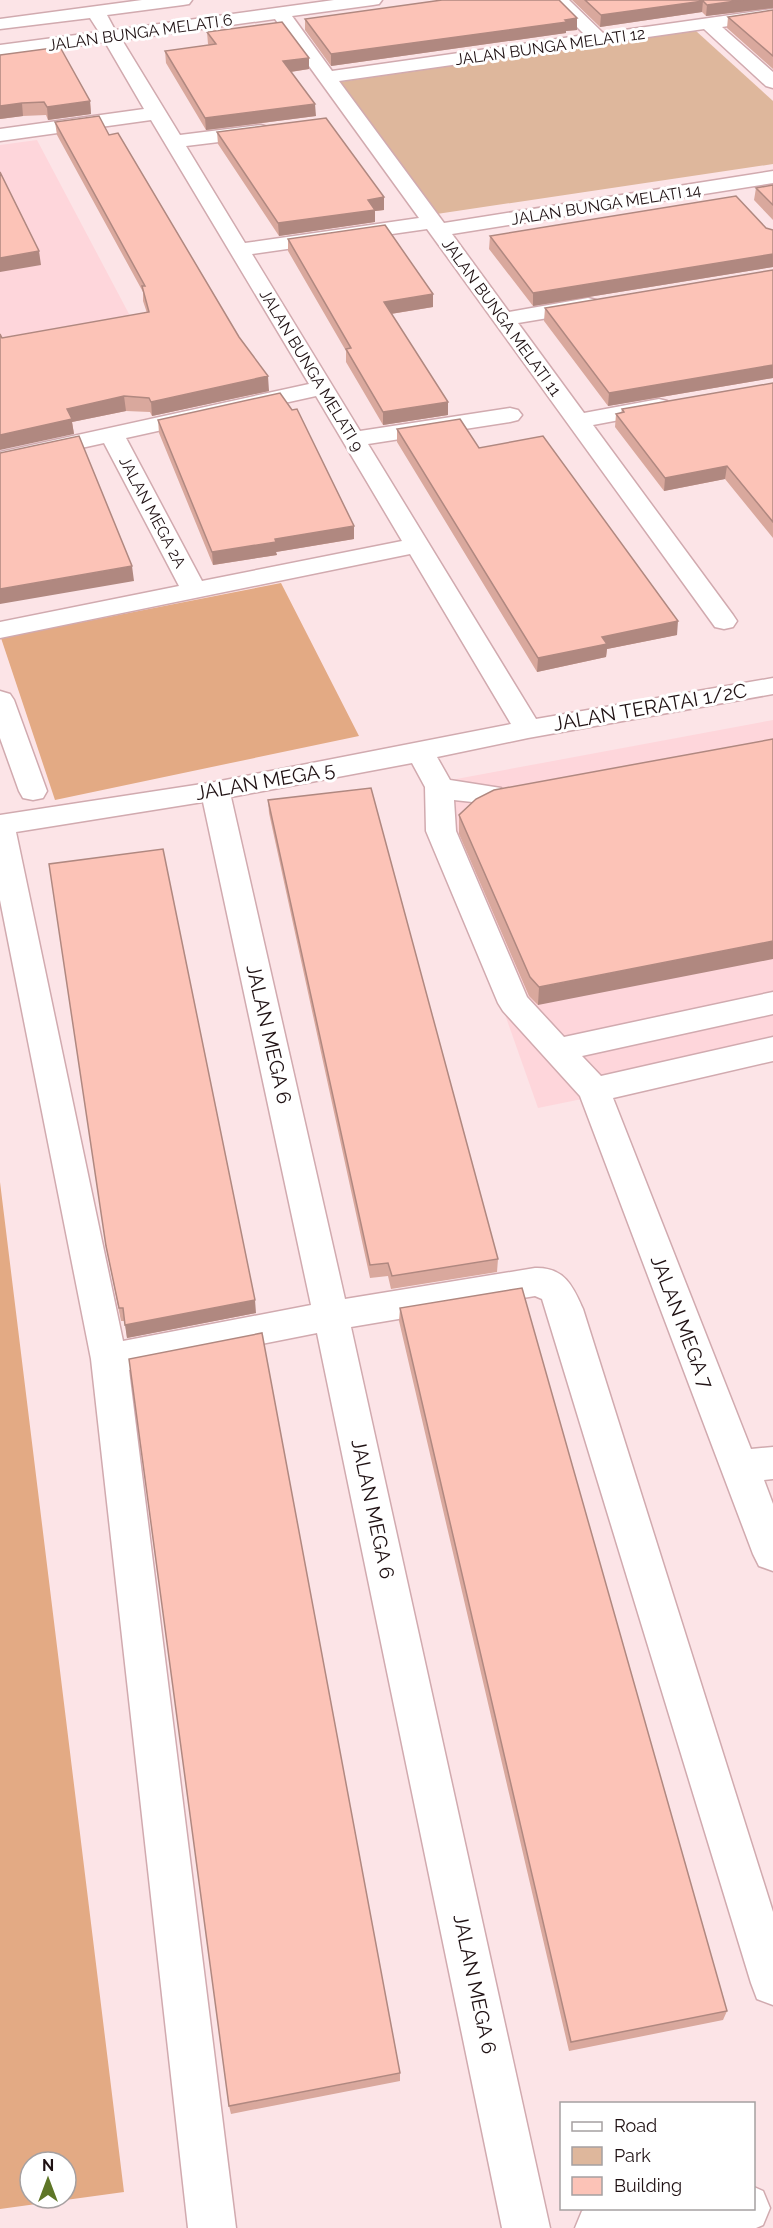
<svg xmlns="http://www.w3.org/2000/svg" width="773" height="2228" font-family="Raleway,sans-serif">
  <style>
    .built { fill: #fed6db }
    .green { fill: #deb79c }
    .forest { fill: #e3aa84; fill-rule: evenodd }
    .lines { fill: none; stroke-linecap: round; stroke-linejoin: round }
    .minor-casing { stroke: #d1aaaf; stroke-width: 3 }
    .minor { fill: #fff; fill-rule: evenodd }
    .wall { fill: #d9a89d }
    .shaded-wall { fill: #b08880 }
    .building { fill: #fcc3b7; stroke: #b08880; stroke-width: 1.5 }
    .labels { text-anchor: middle; stroke-width: 6; stroke-linejoin: round; paint-order: stroke }
    .far-street-label { font-size: 16px; fill: #1f1113; stroke: #fff }
    .street-label { font-size: 20px; fill: #1f1113; stroke: #fff }
  </style>
  <rect width="100%" height="100%" fill="#fce4e7"/>
  <path class="built" d="M37 140 156 365 0 395V145Z
    M773 720V1060L538 1108 424 785Z"/>
  <path class="green" d="M696 31 773 101V164L430 215 339 82Z"/>
  <path class="forest" d="M281 583 359 736 55 800 1 638Z
    M0 1182 124 2192 0 2209ZM30 2162H66V2198H30Z"/>
  <g class="lines">
    <defs>
      <path id="minor" d="M142 0H192L189 4 183 5 107 15 115 30 334 0H382L379 4 373 5 292 16 332 71 585 35 550 0H569L603 33 773 9V19L722 27 773 72V88L766 86 704 29 339 81 444 223 773 171V183L452 234 509 312 588 298 596 300 599 305 596 310 518 323 584 413 659 399 667 401 671 406 667 411 593 425 733 615 737 621 733 627 724 629 715 627 427 229 252 254 360 431 510 408 518 410 522 415 518 420 510 422 368 444 536 719 773 678V694L528 738 437 757 450 780 501 788 505 795 501 802 491 804 454 800 456 831 527 997 564 1037 773 992V1014L582 1056 601 1076 773 1037V1061L613 1098 751 1449 773 1447V1479L764 1480 773 1504V1571L759 1566 753 1554 580 1096 503 1011 498 1003 426 831 425 787 412 763 231 797 345 1299 535 1268C564 1267 573 1286 583 1309L773 1912V2005L757 1999 751 1983 542 1299 535 1296 351 1327 550 2228H502L317 1333 129 1370 236 2228H188L91 1359 0 900V815L215 782 511 724 410 554 0 638V622L179 586 104 443 0 466V452L309 384 151 120 0 141V129L144 109 105 42 0 57V45L99 32 90 18 0 29V19ZM275 19 419 218 245 243 186 146 261 137 268 135 271 131 268 127 261 125 180 135 122 40ZM316 396 402 541 202 581 126 438ZM203 802 311 1305 123 1341 16 832Z
        M0 691 10 694 14 700 47 791 43 798 33 800 23 798 19 791 0 738Z
        M754 2187 763 2191 770 2208 763 2225 756 2228H575L582 2211 588 2208H754Z"/>
    </defs>
    <use href="#minor" class="minor-casing"/>
    <use href="#minor" class="minor"/>
  </g>
  <path class="wall" d="M572 0H773V8L706 16 702 12 600 27Z
    M773 10V69L727 28 728 17Z
    M577 18V30L566 31V33L331 66 305 30V19Z
    M207 32 309 58V69L291 72 316 116 206 130 166 63 165 51 209 45 208 44Z
    M0 55 90 101 91 114 48 120 46 115 23 116 0 119Z
    M55 122 109 135 269 391 152 416 150 412 126 411 72 422 74 434 2 338 147 313 143 301V292L57 135Z
    M217 132 384 197V210L375 211V222L279 236 218 144Z
    M773 185V220L754 200 756 188Z
    M766 228 773 230V267L533 306 489 249 490 236Z
    M288 239 433 307 391 314 448 415 383 425 346 362V351L288 251Z
    M773 270V378L608 406 544 321 545 308Z
    M773 383V538L725 479 664 491 615 427 616 414 621 413 622 409Z
    M158 420 354 539 276 552 277 555 213 565 159 433Z
    M397 429 479 448 677 635 607 649 606 657 537 672 397 442Z
    M773 739 538 1005 529 996 459 834V815Z
    M268 800 498 1259 497 1272 391 1289 388 1276 370 1278 269 813Z
    M106 1246 256 1313 127 1338 125 1321H121Z
    M400 1308 727 2011 723 2020 569 2051 399 1321Z
    M400 2073V2081L231 2114 229 2106Z"/>
  <path class="shaded-wall" d="M743 0H773V8L706 16 707 5Z
    M703 1 702 12 600 27 601 15Z
    M577 18V30L566 31V33L331 66V54Z
    M309 58V69L283 73V61Z
    M90 101 91 114 48 120 47 107Z
    M22 103 23 116 0 119V106Z
    M315 104 316 116 206 130 205 118Z
    M384 197V210L375 211V222L279 236 278 223 368 200Z
    M39 251 41 265 0 272V258Z
    M773 254V267L533 306V293Z
    M433 294V307L384 315V302Z
    M773 365V378L608 406 609 393Z
    M268 376 269 391 152 416 151 402Z
    M124 396 126 411 72 422 74 434 0 450V435L67 409Z
    M448 402V415L383 425V412Z
    M727 466 725 479 664 491 665 478Z
    M354 526V539L276 552 277 555 213 565 212 552 275 539Z
    M132 566 134 581 0 604V589Z
    M678 621 677 635 607 649 606 657 537 672 538 658 602 637Z
    M773 941V959L538 1005 539 987Z
    M255 1300 256 1313 127 1338 125 1325Z"/>
  <path class="building" d="M442 0H559L577 18 565 20 567 22 331 54 305 19Z
    M585 0H743L707 5 703 1 601 15Z
    M773 10V56L728 17Z
    M282 22 309 58 283 61 315 104 205 118 165 51 216 44 207 32Z
    M60 47 90 101 47 107 44 102 22 103 0 106V55Z
    M99 116 109 135 118 133 239 337 268 376 151 402 149 398 124 396 67 409 72 419 0 435V334L2 338 149 312 142 286H145L55 122Z
    M326 118 384 197 368 200 375 210 278 223 217 132Z
    M0 172 39 251 0 258Z
    M773 185V205L756 188Z
    M736 196 766 228 773 230V254L533 293 490 236Z
    M385 225 433 294 384 302 448 402 383 412 346 349 351 348 288 239Z
    M773 270V365L609 393 545 308Z
    M773 383V522L727 466 665 478 616 414 624 412 622 409Z
    M280 393 292 410 297 409 354 526 275 539 276 542 212 552 158 420Z
    M460 419 479 448 543 436 678 621 602 637 607 644 538 658 397 429Z
    M79 436 132 566 0 589V453Z
    M773 739V941L539 987 530 977 459 815 476 799 494 790Z
    M371 788 498 1259 392 1276 388 1263 370 1265 268 800Z
    M163 849 255 1300 125 1325 123 1308H119L106 1246 49 864Z
    M522 1288 727 2011 571 2042 400 1308Z
    M262 1333 400 2073 229 2106 129 1359Z"/>
  <g class="labels">
    <g class="far-street-label">
      <text transform="translate(140 32) rotate(-8)" y="6">JALAN BUNGA MELATI 6</text>
      <text transform="translate(550 46) rotate(-8)" y="6">JALAN BUNGA MELATI 12</text>
      <text transform="translate(606 204) rotate(-9)" y="6">JALAN BUNGA MELATI 14</text>
      <text transform="translate(502 317) rotate(54)" y="6">JALAN BUNGA MELATI 11</text>
      <text transform="translate(312 370) rotate(59)" y="6">JALAN BUNGA MELATI 9</text>
      <text transform="translate(153 512) rotate(62)" y="6">JALAN MEGA 2A</text>
    </g>
    <g class="street-label">
      <text transform="translate(650 707) rotate(-10)" y="7">JALAN TERATAI 1/2C</text>
      <text transform="translate(265 781) rotate(-10)" y="7">JALAN MEGA 5</text>
      <text transform="translate(269 1034) rotate(77)" y="7">JALAN MEGA 6</text>
      <text transform="translate(682 1322) rotate(69)" y="7">JALAN MEGA 7</text>
      <text transform="translate(373 1509) rotate(78)" y="7">JALAN MEGA 6</text>
      <text transform="translate(475 1984) rotate(78)" y="7">JALAN MEGA 6</text>
    </g>
  </g>
  <rect x="560" y="2102" width="195" height="108" fill="#ffffff" stroke="#a5a0a1" stroke-width="1.5"/>
  <rect x="572" y="2122" width="30" height="9" fill="#ffffff" stroke="#a5a0a1" stroke-width="1.5"/>
  <text x="614" y="2132" font-size="18" fill="#1f1113">Road</text>
  <rect x="572" y="2147" width="30" height="18" fill="#deb79c" stroke="#a5a0a1" stroke-width="1.5"/>
  <text x="614" y="2162" font-size="18" fill="#1f1113">Park</text>
  <rect x="572" y="2177" width="30" height="18" fill="#fcc3b7" stroke="#a5a0a1" stroke-width="1.5"/>
  <text x="614" y="2192" font-size="18" fill="#1f1113">Building</text>
  <g transform="translate(48 2180)"><circle r="28" fill="#ffffff" stroke="#a5a0a1" stroke-width="1.5"/>
  <path d="M0-4.5L10 22L0 15L-10 22Z" fill="#5e7627"/>
  <text y="-9" font-size="16" font-weight="bold" text-anchor="middle" fill="#1f1113">N</text>
  </g>
</svg>
